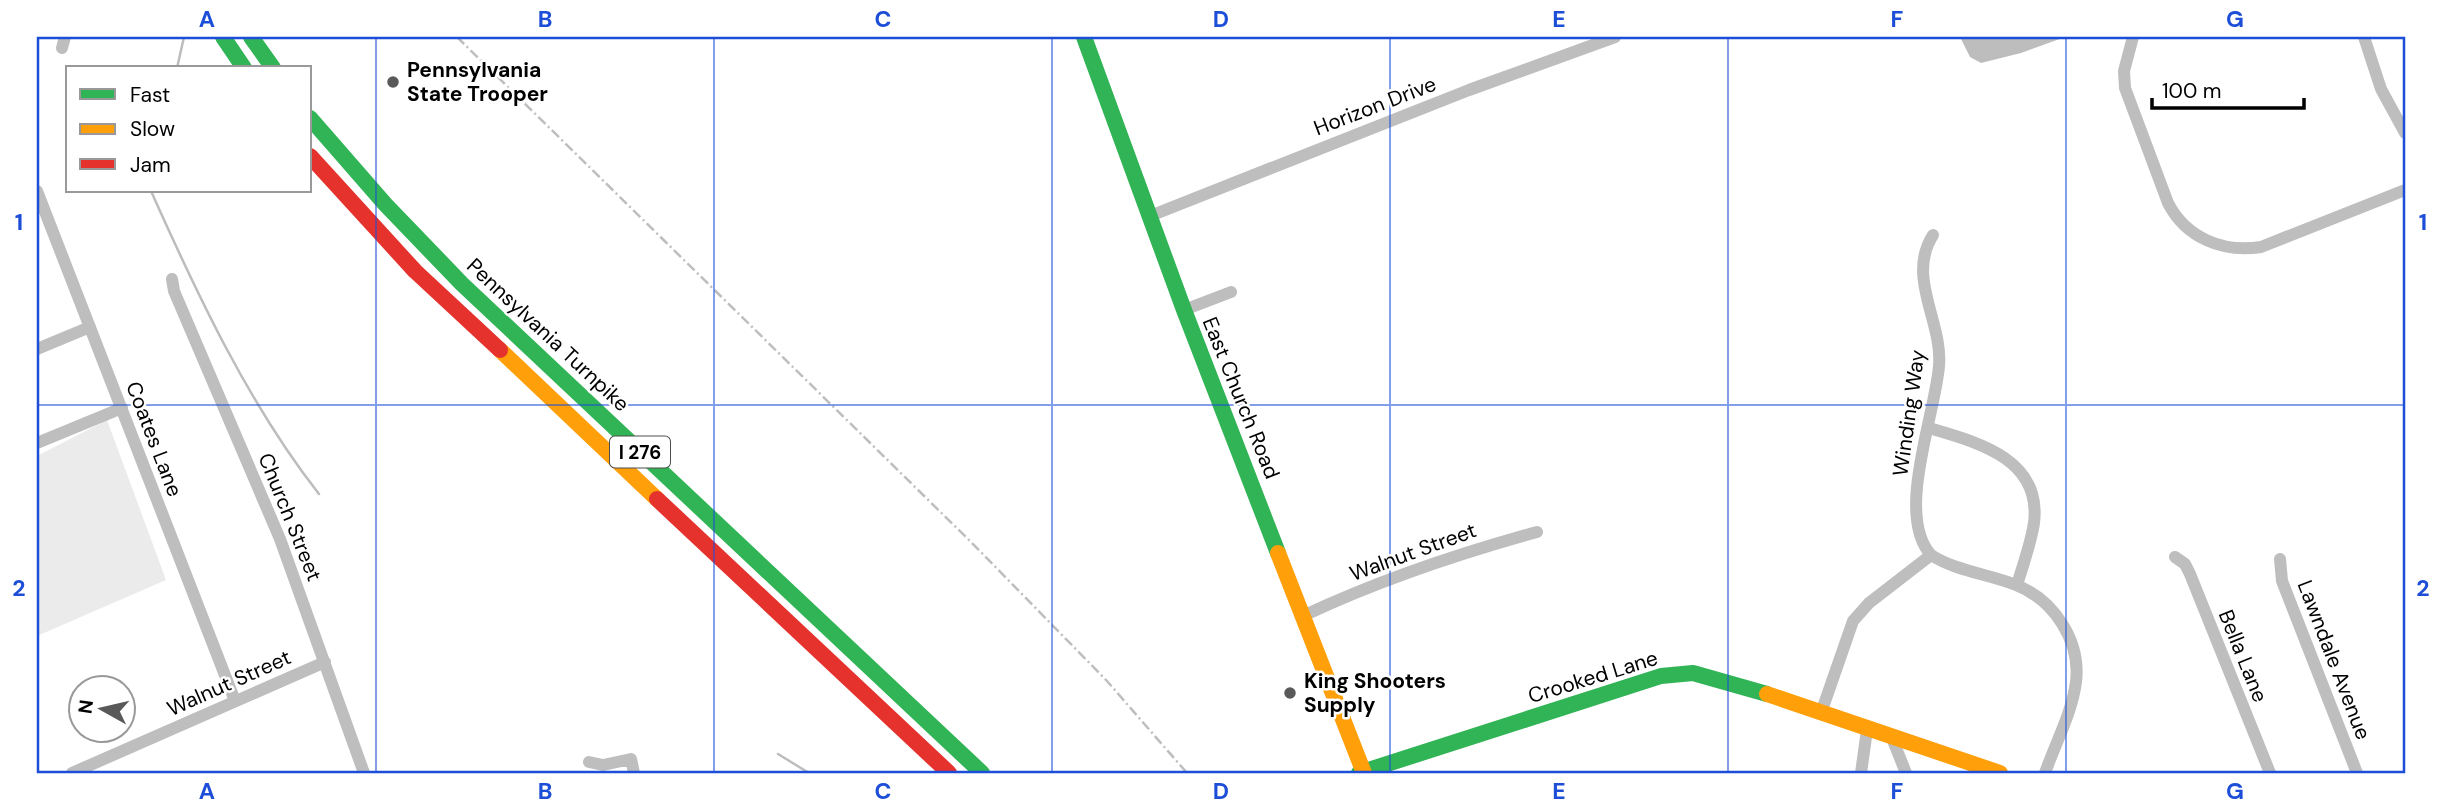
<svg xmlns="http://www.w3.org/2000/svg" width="2442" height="810" font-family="'DM Sans',sans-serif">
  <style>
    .green { fill: #ebebeb }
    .water { fill: #bdbdbd }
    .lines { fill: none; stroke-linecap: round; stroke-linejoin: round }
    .stream { stroke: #bdbdbd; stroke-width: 2.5 }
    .street { stroke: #bebebe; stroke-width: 12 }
    .fast { stroke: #30b455; stroke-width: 16 }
    .slow { stroke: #ff9f0a; stroke-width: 16 }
    .jam { stroke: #e5322d; stroke-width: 16 }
    .rail { stroke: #bebebe; stroke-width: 2.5; stroke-dasharray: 10 3.5 2 3.5; stroke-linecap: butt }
    .grid { fill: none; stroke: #1d4ed8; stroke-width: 2; stroke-opacity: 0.55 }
    .poi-dot { fill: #595959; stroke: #fff; stroke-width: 2.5 }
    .labels { text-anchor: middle; stroke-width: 5; stroke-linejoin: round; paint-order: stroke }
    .shield { fill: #fff; stroke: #4c4c4c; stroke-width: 2 }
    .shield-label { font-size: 19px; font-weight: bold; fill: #000 }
    .poi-label { font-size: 21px; font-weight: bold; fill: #000; stroke: #fff; text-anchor: start }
    .street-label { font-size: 21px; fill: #000; stroke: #fff }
    .neatline { fill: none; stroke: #1d4ed8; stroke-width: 2.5 }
    .grid-label { font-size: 23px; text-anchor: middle; font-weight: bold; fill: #1d4ed8 }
  </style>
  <rect width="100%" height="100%" fill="#fff"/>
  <path class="green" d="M107 420 166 580 37 636V456Z"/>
  <path class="water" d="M1960 37H2065L2021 53 1981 63 1970 57Z"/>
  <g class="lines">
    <path class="stream" d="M177 68 184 37
      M151 191C197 294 249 405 319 494
      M778 754 809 773"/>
    <path class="street" d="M2133 37 2124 71 2125 88 2168 203C2186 238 2223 253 2261 247L2405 190
      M2364 37 2381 89 2405 133
      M62 48 65 37
      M37 191 235 701
      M1150 216 1469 90 1615 37
      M1933 235C1906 277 1943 322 1939 366 1935 416 1895 515 1931 555 1956 571 1988 574 2016 585 2054 600 2081 641 2076 682 2072 713 2055 744 2045 773
      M172 279 174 291 280 539 364 773
      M1184 310 1231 292
      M37 349 90 327
      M1929 428C1976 442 2042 458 2034 523 2031 543 2023 565 2017 585
      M37 443 122 408
      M2175 557 2185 564 2190 574 2270 773
      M2280 559 2282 581 2357 773
      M1305 615C1380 580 1457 554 1537 532
      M1821 713 1853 621 1869 603 1931 555
      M1892 738 1906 773
      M589 762 603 765 631 759 634 773
      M72 773 325 662
      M1861 773 1867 730"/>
    <path class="fast" d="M223 37 244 68
      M251 37 273 68
      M1084 37 1184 310 1278 553
      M310 118 385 204 462 284 982 773
      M1359 773 1661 676 1693 673 1767 694"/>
    <path class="slow" d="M500 350 657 499
      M1278 553 1364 773
      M1767 694 2000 773"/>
    <path class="jam" d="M310 156 415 271 500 350
      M657 499 949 773"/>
    <path class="rail" d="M457 37 972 543 1107 681 1187 773"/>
  </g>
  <path class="grid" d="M376 37V773M714 37V773M1052 37V773M1390 37V773M1728 37V773M2066 37V773M37 405H2405"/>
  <g class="poi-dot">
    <circle cx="393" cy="82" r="7"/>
    <circle cx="1290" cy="693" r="7"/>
  </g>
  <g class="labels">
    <rect class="shield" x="610" y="436.5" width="60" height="31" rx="5"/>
    <g class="shield-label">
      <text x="640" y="459">I 276</text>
    </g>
    <g class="poi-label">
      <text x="407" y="77">Pennsylvania<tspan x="407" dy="24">State Trooper</tspan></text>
      <text x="1304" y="688">King Shooters<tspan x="1304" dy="24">Supply</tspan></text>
    </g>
    <g class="street-label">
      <text transform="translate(1375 106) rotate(-21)" y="7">Horizon Drive</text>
      <text transform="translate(548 335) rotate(43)" y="7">Pennsylvania Turnpike</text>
      <text transform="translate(1241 398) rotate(68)" y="7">East Church Road</text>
      <text transform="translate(1909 413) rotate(-82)" y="7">Winding Way</text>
      <text transform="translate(154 439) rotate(69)" y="7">Coates Lane</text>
      <text transform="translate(290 517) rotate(68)" y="7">Church Street</text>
      <text transform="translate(1413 552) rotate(-20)" y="7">Walnut Street</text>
      <text transform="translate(2243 656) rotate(68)" y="7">Bella Lane</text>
      <text transform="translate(2334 660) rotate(69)" y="7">Lawndale Avenue</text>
      <text transform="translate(1593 677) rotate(-17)" y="7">Crooked Lane</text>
      <text transform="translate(229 683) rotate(-24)" y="7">Walnut Street</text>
    </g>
  </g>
  <rect width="2442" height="810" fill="none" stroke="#ffffff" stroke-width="77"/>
  <rect x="66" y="66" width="245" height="126" fill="#ffffff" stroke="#999999" stroke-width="2"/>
  <rect x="80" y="89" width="35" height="10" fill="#30b455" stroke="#999999" stroke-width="2"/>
  <text x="130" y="102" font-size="21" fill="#000000">Fast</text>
  <rect x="80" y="124" width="35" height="10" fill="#ff9f0a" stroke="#999999" stroke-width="2"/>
  <text x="130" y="136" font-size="21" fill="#000000">Slow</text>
  <rect x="80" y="159" width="35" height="10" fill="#e5322d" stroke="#999999" stroke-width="2"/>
  <text x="130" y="172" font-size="21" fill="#000000">Jam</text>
  <g transform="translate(102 709) rotate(278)"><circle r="33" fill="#ffffff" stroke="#999999" stroke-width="2"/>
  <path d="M0-5L12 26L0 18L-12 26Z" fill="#595959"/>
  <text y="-10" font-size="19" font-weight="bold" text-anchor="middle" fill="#000000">N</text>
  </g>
  <path d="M2152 98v10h152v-10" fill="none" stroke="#000000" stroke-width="3.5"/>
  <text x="2162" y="98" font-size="21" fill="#000000" stroke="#ffffff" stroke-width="5" paint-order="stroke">100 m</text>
  <rect x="38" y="38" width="2366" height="734" class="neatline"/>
  <g class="grid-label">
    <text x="207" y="27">A</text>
    <text x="545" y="27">B</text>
    <text x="883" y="27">C</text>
    <text x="1221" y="27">D</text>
    <text x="1559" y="27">E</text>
    <text x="1897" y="27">F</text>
    <text x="2235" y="27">G</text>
    <text x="19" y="230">1</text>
    <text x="2423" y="230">1</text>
    <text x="19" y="596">2</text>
    <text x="2423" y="596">2</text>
    <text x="207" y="799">A</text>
    <text x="545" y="799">B</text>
    <text x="883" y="799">C</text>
    <text x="1221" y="799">D</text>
    <text x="1559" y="799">E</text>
    <text x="1897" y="799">F</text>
    <text x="2235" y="799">G</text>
  </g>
</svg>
